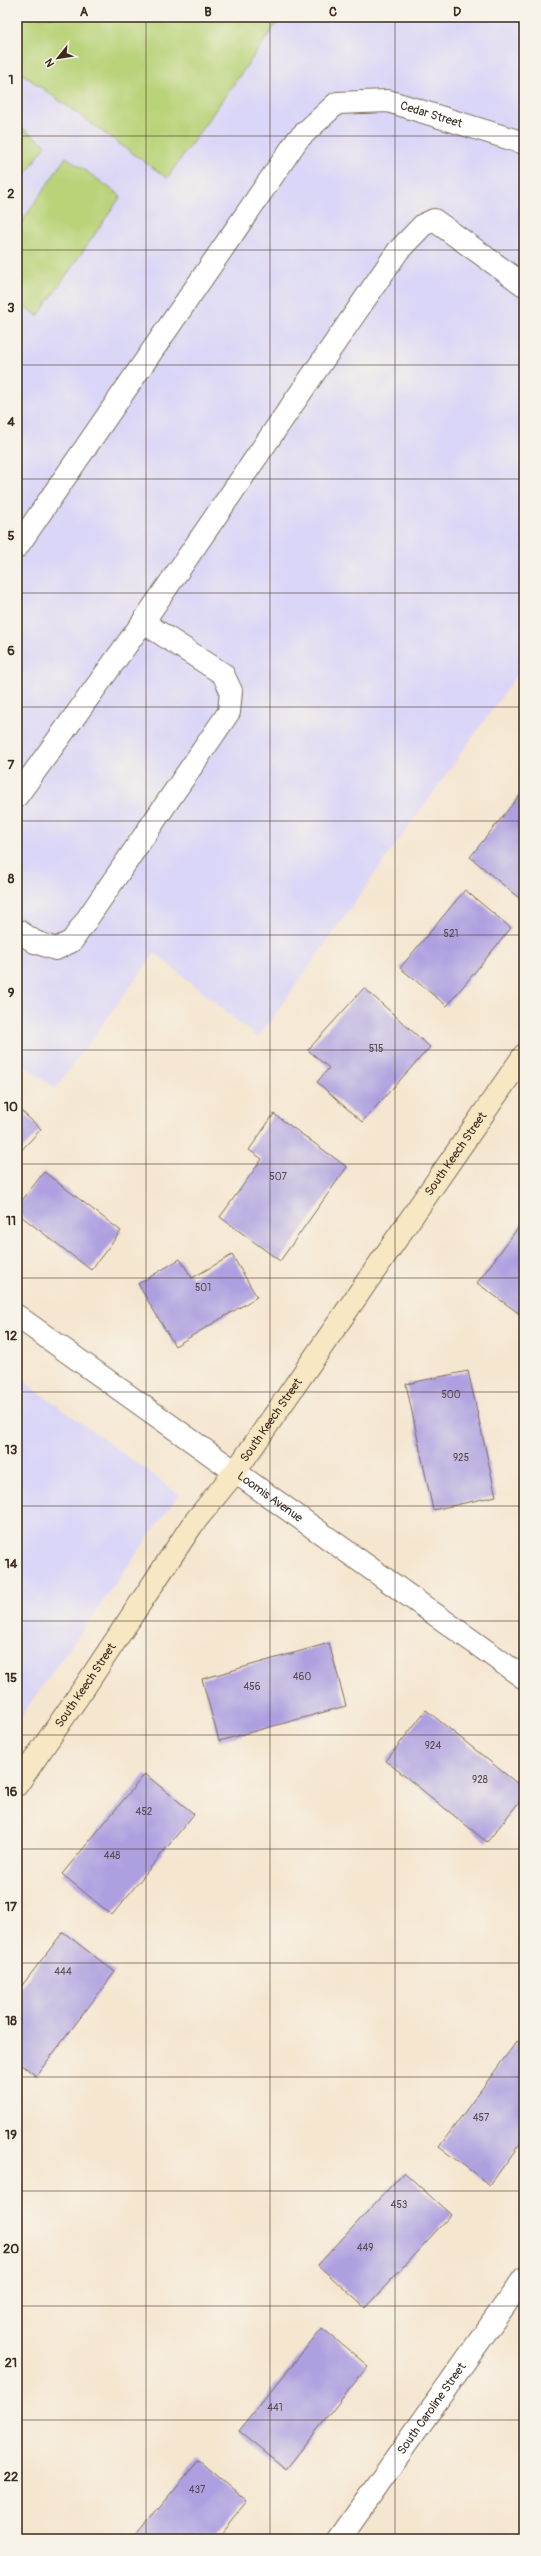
<svg xmlns="http://www.w3.org/2000/svg" width="541" height="2556" font-family="Pangolin,sans-serif">
  <style>
    .built { fill: #dad6f7 }
    .green { fill: #b9d379; stroke: #7a7e4c }
    .building { fill: #aea0e0 }
    .lines { fill: none; stroke-linecap: round; stroke-linejoin: round }
    .lane-casing { stroke: #7c6c5c; stroke-width: 24 }
    .street-casing { stroke: #7c6c5c; stroke-width: 24 }
    .secondary-casing { stroke: #7c6c5c; stroke-width: 24 }
    .lane { stroke: #fff; stroke-width: 22 }
    .street { stroke: #fff; stroke-width: 22 }
    .secondary { stroke: #f7e8c3; stroke-width: 22 }
    .grid { fill: none; stroke: #3b2a1e; stroke-width: 1; stroke-opacity: 0.55 }
    .labels { text-anchor: middle; stroke-width: 4; stroke-linejoin: round; paint-order: stroke }
    .number-label { font-size: 10px; fill: #58484e }
    .street-label { font-size: 12px; fill: #3b2a1e; stroke: #f7f3e8 }
    .neatline { fill: none; stroke: #3b2a1e; stroke-width: 1.5 }
    .grid-label { font-size: 13px; text-anchor: middle; font-weight: bold; fill: #3b2a1e }
  </style>
  <rect width="100%" height="100%" fill="#f7f3e8"/>
  <filter id="ink" filterUnits="userSpaceOnUse"><feTurbulence type="fractalNoise" baseFrequency=".025" numOctaves="2"/><feDisplacementMap in="SourceGraphic" scale="8" xChannelSelector="R" yChannelSelector="G"/><feConvolveMatrix kernelMatrix="1 2 1 2 8 2 1 2 1" color-interpolation-filters="sRGB"/></filter>
  <filter id="wash" filterUnits="userSpaceOnUse"><feTurbulence type="fractalNoise" baseFrequency=".012" numOctaves="4" result="noise"/><feDisplacementMap in="SourceGraphic" scale="16" xChannelSelector="R" yChannelSelector="G"/><feGaussianBlur stdDeviation="0.9" result="paint"/><feColorMatrix in="noise" values="0 0 0 0 0 0 0 0 0 0 0 0 0 0 0 0 0 1.4 0 .05"/><feComposite in="paint" operator="in"/></filter>
  <g filter="url(#wash)">
    <rect width="100%" height="100%" fill="#f5e6d0"/>
    <path class="built" d="M17 17H524V665L258 1038 155 953 55 1089 17 1060Z
      M17 1376 179 1494 17 1722Z"/>
    <path class="green" d="M17 17H270L277 23 167 178 17 70Z
      M17 125 46 145 17 186Z
      M66 157 121 196 38 316 17 301V229Z"/>
    <g id="blocks">
      <path class="building" d="M524 790V894L520 899 470 857Z
        M465 890 511 928 447 1006 400 968Z
        M364 988 430 1047 362 1122 317 1082 329 1068 308 1050Z
        M17 1107 41 1129 17 1155Z
        M274 1114 347 1167 280 1261 220 1217 262 1159 249 1150Z
        M44 1172 121 1231 91 1270 17 1213V1207Z
        M524 1220V1317L477 1283Z
        M232 1255 257 1297 175 1346 138 1284 180 1259 192 1278Z
        M468 1371 496 1496 433 1510 406 1384Z
        M329 1643 346 1706 219 1741 202 1679Z
        M426 1710 524 1789V1796L487 1842 386 1761Z
        M145 1774 194 1814 112 1915 62 1874Z
        M63 1932 115 1972 36 2076 17 2061V1992Z
        M517 2041 524 2047V2138L490 2185 439 2147Z
        M404 2172 451 2215 365 2308 318 2265Z
        M322 2328 368 2366 286 2469 239 2431Z
        M199 2460 247 2501 216 2539H132Z"/>
    </g>
  </g>
  <g filter="url(#ink)">
    <use href="#blocks" fill-opacity="0" stroke="#7c6c5c" stroke-width="1"/>
    <g class="lines">
      <defs>
        <g id="lane">
          <path id="s1" d="M17 547 298 139 337 103 388 101 524 143"/>
          <path d="M17 796 143 622"/>
          <path d="M17 930 35 942 56 949 72 941 229 712 231 691 223 674 143 622 398 251 423 225 434 220 524 285"/>
        </g>
        <g id="street">
          <path id="s2" d="M17 1316 524 1678"/>
          <path id="s3" d="M339 2539 524 2278"/>
        </g>
        <g id="secondary">
          <path id="s4" d="M17 1785 86 1685 192 1525 235 1472 524 1055"/>
        </g>
      </defs>
      <use href="#lane" class="lane-casing"/>
      <use href="#street" class="street-casing"/>
      <use href="#secondary" class="secondary-casing"/>
      <use href="#lane" class="lane"/>
      <use href="#street" class="street"/>
      <use href="#secondary" class="secondary"/>
    </g>
  </g>
  <path class="grid" d="M146 17V2539M270 17V2539M395 17V2539M17 136H524M17 250H524M17 365H524M17 479H524M17 593H524M17 707H524M17 821H524M17 935H524M17 1050H524M17 1164H524M17 1278H524M17 1392H524M17 1506H524M17 1621H524M17 1735H524M17 1849H524M17 1963H524M17 2077H524M17 2191H524M17 2306H524M17 2420H524"/>
  <g class="labels">
    <g class="number-label">
      <text x="451" y="937">521</text>
      <text x="376" y="1052">515</text>
      <text x="278" y="1180">507</text>
      <text x="203" y="1291">501</text>
      <text x="451" y="1398">500</text>
      <text x="461" y="1461">925</text>
      <text x="302" y="1680">460</text>
      <text x="252" y="1690">456</text>
      <text x="433" y="1749">924</text>
      <text x="480" y="1783">928</text>
      <text x="144" y="1815">452</text>
      <text x="112" y="1859">448</text>
      <text x="63" y="1975">444</text>
      <text x="481" y="2121">457</text>
      <text x="399" y="2208">453</text>
      <text x="365" y="2251">449</text>
      <text x="275" y="2411">441</text>
      <text x="197" y="2493">437</text>
    </g>
    <g class="street-label">
      <text dy="4" stroke="none"><textPath href="#s1" startOffset="645">Cedar Street</textPath></text>
      <text dy="4" stroke="none"><textPath href="#s4" startOffset="769">South Keech Street</textPath></text>
      <text dy="4" stroke="none"><textPath href="#s4" startOffset="445">South Keech Street</textPath></text>
      <text dy="4" stroke="none"><textPath href="#s2" startOffset="311">Loomis Avenue</textPath></text>
      <text dy="4" stroke="none"><textPath href="#s4" startOffset="121">South Keech Street</textPath></text>
      <text dy="4" stroke="none"><textPath href="#s3" startOffset="160">South Caroline Street</textPath></text>
    </g>
  </g>
  <rect width="541" height="2556" fill="none" stroke="#f7f3e8" stroke-width="44"/>
  <g transform="translate(58 58) rotate(240)" stroke="#f7f3e8" stroke-width="3" paint-order="stroke">
  <path d="M0-3L7 15L0 10L-7 15Z" fill="#3b2a1e"/>
  <text y="-6" font-size="11" font-weight="bold" text-anchor="middle" fill="#3b2a1e">N</text>
  </g>
  <rect x="22" y="22" width="497" height="2512" class="neatline"/>
  <g class="grid-label">
    <text x="84" y="16">A</text>
    <text x="208" y="16">B</text>
    <text x="333" y="16">C</text>
    <text x="457" y="16">D</text>
    <text x="11" y="84">1</text>
    <text x="11" y="198">2</text>
    <text x="11" y="312">3</text>
    <text x="11" y="426">4</text>
    <text x="11" y="540">5</text>
    <text x="11" y="655">6</text>
    <text x="11" y="769">7</text>
    <text x="11" y="883">8</text>
    <text x="11" y="997">9</text>
    <text x="11" y="1111">10</text>
    <text x="11" y="1225">11</text>
    <text x="11" y="1340">12</text>
    <text x="11" y="1454">13</text>
    <text x="11" y="1568">14</text>
    <text x="11" y="1682">15</text>
    <text x="11" y="1796">16</text>
    <text x="11" y="1911">17</text>
    <text x="11" y="2025">18</text>
    <text x="11" y="2139">19</text>
    <text x="11" y="2253">20</text>
    <text x="11" y="2367">21</text>
    <text x="11" y="2481">22</text>
  </g>
</svg>
